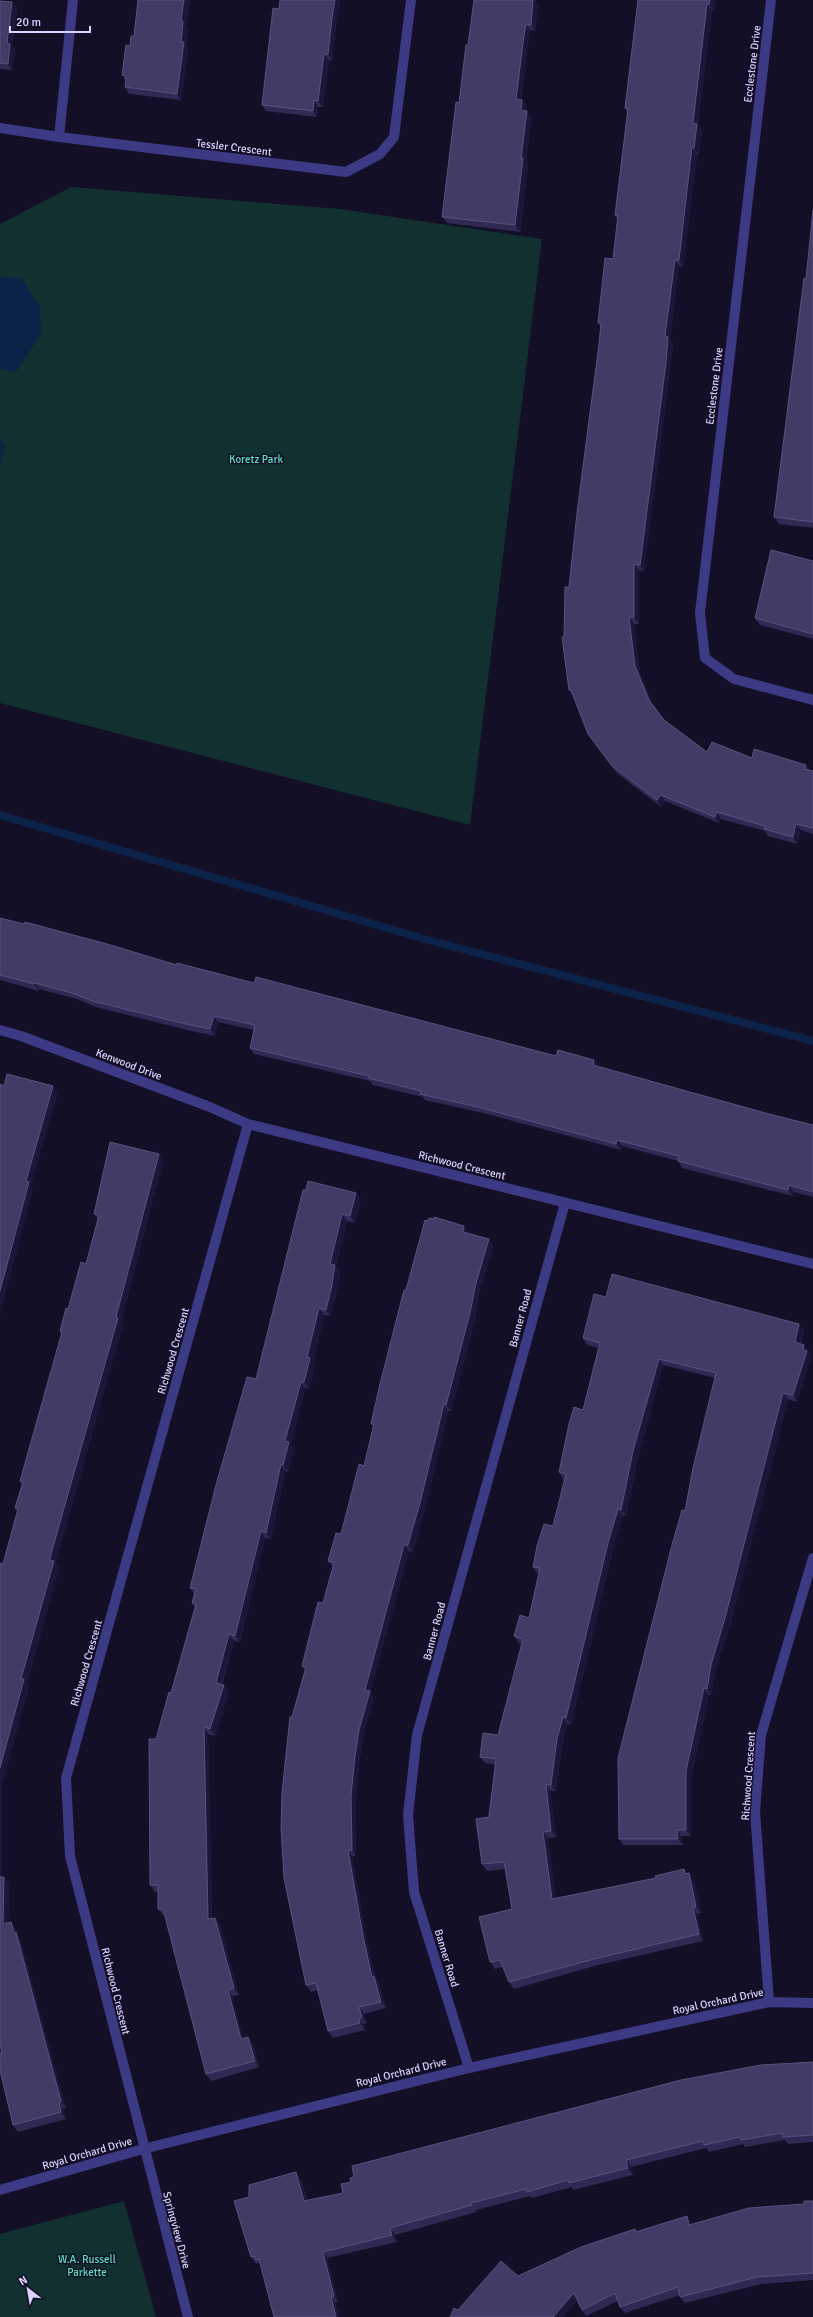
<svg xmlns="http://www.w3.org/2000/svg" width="813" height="2317" font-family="Signika,sans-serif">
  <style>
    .green { fill: #12302f }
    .water { fill: #0c2248 }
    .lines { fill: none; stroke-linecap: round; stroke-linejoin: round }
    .stream { stroke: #0c2248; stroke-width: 8 }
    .minor { stroke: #3d3a85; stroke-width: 10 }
    .tertiary { stroke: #3d3a85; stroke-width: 10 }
    .wall { fill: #312854 }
    .shaded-wall { fill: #1d163a }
    .building { fill: #433a66; stroke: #5a527e }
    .labels { text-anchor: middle; stroke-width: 3; stroke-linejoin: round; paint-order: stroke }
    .street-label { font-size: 11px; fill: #d9d4ff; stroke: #130f26 }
    .park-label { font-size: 11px; fill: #5fe0c0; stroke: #130f26 }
  </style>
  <rect width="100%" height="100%" fill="#130f26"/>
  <path class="green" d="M71 187 340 209 542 239 470 825 0 703V224Z
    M124 2201 156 2317H0V2234Z"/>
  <path class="water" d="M0 277 22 279 40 306 41 334 16 372 0 369Z
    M0 437 5 446 0 465Z"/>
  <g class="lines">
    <path class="stream" d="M0 815 428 940 813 1041"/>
    <path class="minor" d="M73 0 59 137 346 172 380 154 394 137 411 0
      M771 0 700 613 705 658 734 679 813 700
      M0 128 59 137
      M0 1030 21 1036 210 1107 248 1124
      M769 2002 755 1812 761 1735 813 1558
      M469 2068 414 1892 408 1815 417 1735 565 1203
      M188 2317 70 1856 66 1778 248 1124 813 1264"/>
    <path class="tertiary" d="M0 2190 143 2149 469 2068 769 2002 813 2003"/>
  </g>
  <path class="wall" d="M138 0H190L186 26 188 29 186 45 188 49 181 100 129 94 125 87 126 81 122 75 130 46 134 36Z
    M638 0H715L714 11 712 10 698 125 702 130 699 154H697L683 267 679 266 670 339 673 343 670 369 644 571 639 570V624H634L640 672 653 706 664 720 707 752 806 765 810 770 813 771V834L801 830 797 844 768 836 765 831 721 819 719 823 665 801 661 807 617 773 588 734 573 696 569 690 564 637 569 587 599 344 601 327 598 323 613 259 617 219 615 215 627 112 625 108Z
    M0 1 12 2 17 9 12 47 15 50 12 70 0 69Z
    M538 4 535 31 530 30 528 42 521 100H522L527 106 526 111 531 117 526 162 528 165 520 232 447 223 442 217 459 103 468 45Z
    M279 9 336 25 332 61 329 60 323 107H318L317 117 266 111 262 105Z
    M813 210V528L779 524 774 517 806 279Z
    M813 561V639L760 625 755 618Z
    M0 918 177 965 598 1067 769 1114 813 1125V1124V1197L794 1192 793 1196 682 1168 678 1161 622 1146 621 1150 483 1113 425 1100 423 1097 373 1085 370 1081 254 1054 250 1048 254 1030 218 1022 215 1036 191 1031 96 1007 77 999 39 989V991L0 980Z
    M163 1161 121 1322 123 1324 56 1561 55 1562 59 1567 27 1683 29 1686 2 1783V1877L9 1884 8 1923 11 1922 16 1929 17 1935 20 1939 66 2108 63 2109 66 2119 18 2132 13 2125 2 2053 0 2044 3 1564 17 1511 15 1508 22 1485 20 1481 62 1334 60 1331 86 1264 98 1219 94 1214Z
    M306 1190 356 1193 361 1199 355 1223 347 1221 336 1266 340 1272 337 1291 330 1316 324 1315 313 1362 315 1365 309 1389 305 1388 291 1444 294 1448 288 1472 285 1471 271 1539 265 1538 240 1642 234 1641 222 1685 229 1692 215 1736 208 1734 212 1918 220 1924 239 1995 232 1996 243 2038 248 2037 253 2043 259 2067 211 2081 206 2074 165 1915H163L158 1909V1892H155L150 1885 156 1739 171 1693 195 1608 192 1603 194 1594 190 1588 256 1379Z
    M464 1226 469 1233V1234L489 1239 493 1246 480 1290 475 1320 451 1411H448L425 1509 413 1552 409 1551 370 1692 374 1698 363 1737 359 1763 356 1802V1856H352L367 1943 376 1978 379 1983 386 2008 364 2014 367 2023 363 2024 365 2030 333 2038 328 2031 318 1990 311 1992 306 1985 292 1717 305 1670 302 1666 323 1603 333 1567 328 1561 341 1534 364 1466 373 1426 371 1424 406 1290Z
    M606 1297 804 1330 801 1344 809 1351V1353L811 1357 797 1402 788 1399 730 1625 715 1672 711 1695H709L691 1778V1836H681L683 1845H623L619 1839 685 1511 715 1378 663 1365 638 1458 626 1516H623L613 1549 571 1725 567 1724 562 1746 556 1791H550L556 1837 548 1838 556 1899 656 1878 684 1869 687 1874 689 1873 694 1880 701 1913 697 1914 703 1941 598 1965 514 1989 509 1982 503 1967 495 1969 490 1962 512 1909 505 1869 487 1871 482 1864 495 1765 485 1763 480 1757 498 1735 522 1644 519 1643 514 1636 529 1618 539 1574 537 1573 533 1567 553 1526 564 1479H563L559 1472 583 1410 598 1348 587 1345 583 1338Z
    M813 2062V2142L788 2144 785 2140 745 2147 743 2144 709 2152 706 2148 631 2167 633 2175 573 2190 572 2187 532 2198 530 2196 476 2210V2212L395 2235 397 2242 327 2258 338 2302 335 2303 339 2317H274L261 2266 259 2263 256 2264 251 2257 249 2197 301 2179 307 2200 343 2193Z
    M813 2201V2280L761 2284 685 2303 680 2297V2295L625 2313 620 2307 618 2301 586 2316 582 2310 577 2301 458 2310 518 2276 637 2231 687 2216 692 2224 804 2204Z"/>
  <path class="shaded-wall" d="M184 0H190L186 26 188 29 186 45 188 49 181 100 177 94 181 42V19Z
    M335 0H341L336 25 332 61 328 54 332 18Z
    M532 0H536L538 4 535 31 531 25Z
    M710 0H715L714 11 709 4Z
    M12 2 17 9 12 47 15 50 12 70 8 64 7 43Z
    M707 4 712 10 698 125 702 130 699 154 694 148 693 123Z
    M526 24 530 30 528 42 520 105 516 99 524 35Z
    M324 54 329 60 323 107 318 101Z
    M314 100 318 107 317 117 313 111Z
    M522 100 527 106 525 116 521 110Z
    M527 111 531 117 526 162 528 165 520 232 515 225 521 158Z
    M692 147 697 154 683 267 679 260Z
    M675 260 679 266 670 339 673 343 670 369 644 571 640 565 665 336Z
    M634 564 639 570V624L634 617Z
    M629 617 634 624 640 672 653 707 649 700 635 666Z
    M806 765 811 771 805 769Z
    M661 795 665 801 661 807 657 800Z
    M717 812 721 819 719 823 715 817Z
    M796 824 801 830 797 844 793 837Z
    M35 983 39 989V991L34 984Z
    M214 1016 218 1022 215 1036 210 1029Z
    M594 1060 599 1067 593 1065Z
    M53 1086 58 1093 31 1185 33 1189 0 1315V1291L26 1181Z
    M617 1140 622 1146 621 1150 616 1144Z
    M159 1154 163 1161 121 1322 123 1324 56 1561 55 1562 59 1567 27 1683 29 1686 2 1783V1884L0 1881V1768L50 1560 116 1317Z
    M789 1185 794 1192 793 1196 788 1190Z
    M356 1193 361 1199 355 1223 350 1216Z
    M342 1214 347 1221 336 1266 340 1272 337 1291 330 1316 326 1310 330 1264Z
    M464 1226 469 1233 467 1239 463 1232Z
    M489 1239 493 1246 480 1290 475 1320 451 1411 446 1405 476 1283Z
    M319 1308 324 1315 313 1362 315 1365 309 1389 304 1382 307 1357Z
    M799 1324 804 1330 799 1349 795 1342Z
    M804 1345 809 1351V1353L811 1357 797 1402 793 1395Z
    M659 1359 663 1365 638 1458 626 1516 621 1510 633 1451Z
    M301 1382 305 1388 291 1444 294 1448 288 1472 283 1465 285 1441Z
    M783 1393 788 1399 730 1625 715 1672 711 1695 707 1689 711 1665Z
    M444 1404 448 1411 425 1509 413 1552 408 1545Z
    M281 1464 285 1471 271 1539 266 1533Z
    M618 1509 623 1516 613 1549 571 1725 566 1718 608 1543Z
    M261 1531 265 1538 240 1642 235 1636Z
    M404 1545 409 1551 370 1692 374 1698 363 1737 359 1763 356 1802V1856L352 1850 351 1796 355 1756 365 1690Z
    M229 1634 234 1641 220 1689 216 1683Z
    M224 1685 229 1692 215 1736 210 1729Z
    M704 1688 709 1695 691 1778V1836L686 1830V1771Z
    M563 1717 567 1724 562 1746 556 1791 551 1785 557 1739Z
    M204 1727 208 1734 212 1926 208 1919Z
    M546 1784 550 1791 556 1837 551 1831Z
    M677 1830 681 1836 683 1845 678 1839Z
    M543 1832 548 1838 557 1906 552 1899Z
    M348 1850 352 1856 367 1943 376 1978 379 1983 386 2008 381 2002 372 1977 363 1936Z
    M689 1873 694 1880 701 1913 696 1907Z
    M4 1877 9 1884 8 1931 3 1924Z
    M693 1907 697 1914 703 1941 699 1934Z
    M215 1918 220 1924 239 1995 234 1988Z
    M11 1922 16 1929 17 1935 20 1939 66 2108 61 2101Z
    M228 1990 232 1996 245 2045 241 2039Z
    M359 2007 364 2014 367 2023 362 2017Z
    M359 2018 363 2024 365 2030 360 2023Z
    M248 2037 253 2043 259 2067 255 2061Z
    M59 2102 63 2109 66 2119 61 2112Z
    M626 2160 631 2167 633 2175 628 2168Z
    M296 2172 301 2179 308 2208 304 2201Z
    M687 2216 691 2223 694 2231 689 2225Z
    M390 2228 395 2235 397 2242 392 2235Z
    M323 2252 327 2258 338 2302 334 2296Z
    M574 2293 578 2300 563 2317H553Z
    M331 2296 335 2303 339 2317H336Z"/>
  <path class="building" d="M138 0H184L181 19 183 22 181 42H184L177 94 125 87 126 76 122 75 126 45 130 46 131 36H134Z
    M280 0H335L332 18 328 54H324L318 101 314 100 313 111 262 105 273 8 279 9Z
    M474 0H533L531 25 526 24 524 35 516 99 522 100 521 110 527 111 521 158H523L515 225 442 217 456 102 459 103 466 45H468Z
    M638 0H710L709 4H707L693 123 697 124 694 148 692 147 679 260H675L665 336 668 337 666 363 640 565 634 564V617H629L635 666 649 700 664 720 707 752 712 742 752 758 754 749 806 765 805 769 813 771V828L796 824 793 837 764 829 765 826 717 812 715 817 661 795 657 800 612 766 588 734 571 690H569L562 637H564L565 587H569L577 513 599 344 601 323H598L605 258 613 259 618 216 615 215 628 109 625 108Z
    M0 1 12 2 7 43 10 44 8 64 0 63Z
    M813 210V522L774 517 804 278 806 279Z
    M771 550 813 561V634L755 618Z
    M0 918 24 924 25 922 107 944 177 965V963L254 983 256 977 556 1056 558 1050 594 1060 593 1065 769 1114 813 1125V1124V1192L789 1185 788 1190 678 1161 679 1156 617 1140 616 1144 478 1107 420 1094 421 1091 368 1078 369 1076 250 1048 255 1025 214 1016 210 1029 186 1024 92 1001 72 993 35 983 34 984 0 975Z
    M7 1074 53 1086 26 1181 29 1182 0 1291V1084L4 1086Z
    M110 1142 159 1154 116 1317 118 1318 51 1554 50 1560 54 1561 21 1679H24L0 1768V1563L3 1564 18 1509 15 1508 23 1482 20 1481 62 1332 60 1331 66 1308 68 1309 81 1262 86 1264 99 1215 94 1214Z
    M308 1181 356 1193 350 1216 342 1214 330 1264 335 1265 332 1285 326 1310 319 1308 307 1357 310 1358 304 1382H301L285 1441 289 1442 283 1465 281 1464 266 1533 261 1531 235 1636 229 1634 216 1683 224 1685 210 1729 204 1727 208 1919 215 1918 234 1988 228 1990 241 2039 248 2037 255 2061 206 2074 163 1909H158V1885H150L149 1739H156L169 1692 171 1693 196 1604 192 1603 196 1589 190 1588 216 1485 247 1377 256 1379 303 1190H306Z
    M434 1217 464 1226 463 1232 489 1239 476 1283 470 1313 446 1405 444 1404 420 1503 408 1545H404L365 1690 370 1691 359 1730 355 1756 351 1796 352 1850H348L363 1936 372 1977 374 1976 381 2002 359 2007 362 2017 359 2018 360 2023 328 2031 316 1983 306 1985 284 1878 281 1827 282 1793 290 1717H292L306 1667 302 1666 318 1602 323 1603 334 1563 328 1561 336 1533 341 1534 359 1464 364 1466 374 1424H371L379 1388 404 1290H406L425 1220 428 1221 429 1218 434 1219Z
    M612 1274 799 1324 795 1342 804 1345 803 1350 807 1351 793 1395 783 1393 725 1618 711 1665 707 1689 704 1688 686 1771V1830H677L678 1839H619L618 1758 672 1545 682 1510 685 1511 693 1468 716 1373 659 1359 633 1451 621 1510 618 1509 608 1543 566 1718 563 1717 557 1739 551 1785 546 1784 551 1831 543 1832 552 1899 656 1878 655 1876 684 1869 685 1874 689 1873 696 1907H693L699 1934 594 1959 509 1982 500 1960 490 1962 479 1917 512 1909 504 1862 482 1864 476 1819 489 1817 496 1759 480 1757 483 1733 498 1735 523 1639 514 1636 520 1615 529 1618 540 1568 533 1567 537 1546 544 1524 553 1526 566 1474 559 1472 569 1424 574 1407 583 1410 600 1343 583 1338 594 1294 606 1297Z
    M0 1877H4L3 1924 11 1922 14 1933 16 1932 61 2101 59 2102 61 2112 13 2125 0 2070V2053H2L0 2044Z
    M813 2062V2135L783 2137V2133L741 2140 740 2137 704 2145 703 2141 626 2160 628 2168 569 2183 568 2180 527 2192 526 2189 471 2203 472 2205 390 2228 392 2235 323 2252 334 2296H331L336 2317H274L259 2259 256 2260 255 2256 251 2257 234 2201 249 2197V2185L296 2172 304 2201 343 2193 341 2184 351 2182 350 2178 354 2177 352 2166 681 2080 761 2065Z
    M804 2201H813V2273L757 2277 680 2297 678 2287 620 2307 615 2293 582 2310 574 2293 553 2317H450L454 2308 458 2310 501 2261 518 2276 581 2247 635 2229 636 2232 687 2216 689 2225 749 2208 804 2204Z"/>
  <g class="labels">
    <g class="street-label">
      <text transform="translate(752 64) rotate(-83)" y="4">Ecclestone Drive</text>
      <text transform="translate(234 147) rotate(7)" y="4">Tessler Crescent</text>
      <text transform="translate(714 386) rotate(-83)" y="4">Ecclestone Drive</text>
      <text transform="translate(129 1064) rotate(21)" y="4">Kenwood Drive</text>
      <text transform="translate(462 1165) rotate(14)" y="4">Richwood Crescent</text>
      <text transform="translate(520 1318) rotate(-75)" y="4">Banner Road</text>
      <text transform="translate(173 1351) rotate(-74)" y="4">Richwood Crescent</text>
      <text transform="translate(434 1631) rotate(-75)" y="4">Banner Road</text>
      <text transform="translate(86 1663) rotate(-74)" y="4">Richwood Crescent</text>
      <text transform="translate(748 1776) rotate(-86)" y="4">Richwood Crescent</text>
      <text transform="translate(447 1958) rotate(73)" y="4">Banner Road</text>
      <text transform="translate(116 1991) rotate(76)" y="4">Richwood Crescent</text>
      <text transform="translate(718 2001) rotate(-12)" y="4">Royal Orchard Drive</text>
      <text transform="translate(401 2072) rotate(-14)" y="4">Royal Orchard Drive</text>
      <text transform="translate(87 2153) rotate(-16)" y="4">Royal Orchard Drive</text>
      <text transform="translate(177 2230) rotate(75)" y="4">Springview Drive</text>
    </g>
    <g class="park-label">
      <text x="256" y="463">Koretz Park</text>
      <text x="87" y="2263">W.A. Russell<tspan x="87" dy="13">Parkette</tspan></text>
    </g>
  </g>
  <g transform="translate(28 2289) rotate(329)" stroke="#130f26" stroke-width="3" paint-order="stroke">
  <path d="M0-3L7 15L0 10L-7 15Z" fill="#d9d4ff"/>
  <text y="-6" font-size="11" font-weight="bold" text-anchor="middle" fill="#d9d4ff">N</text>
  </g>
  <path d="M10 26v6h80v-6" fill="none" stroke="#d9d4ff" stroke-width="2"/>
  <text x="16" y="26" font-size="12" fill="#d9d4ff" stroke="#130f26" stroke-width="3" paint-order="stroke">20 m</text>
</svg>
